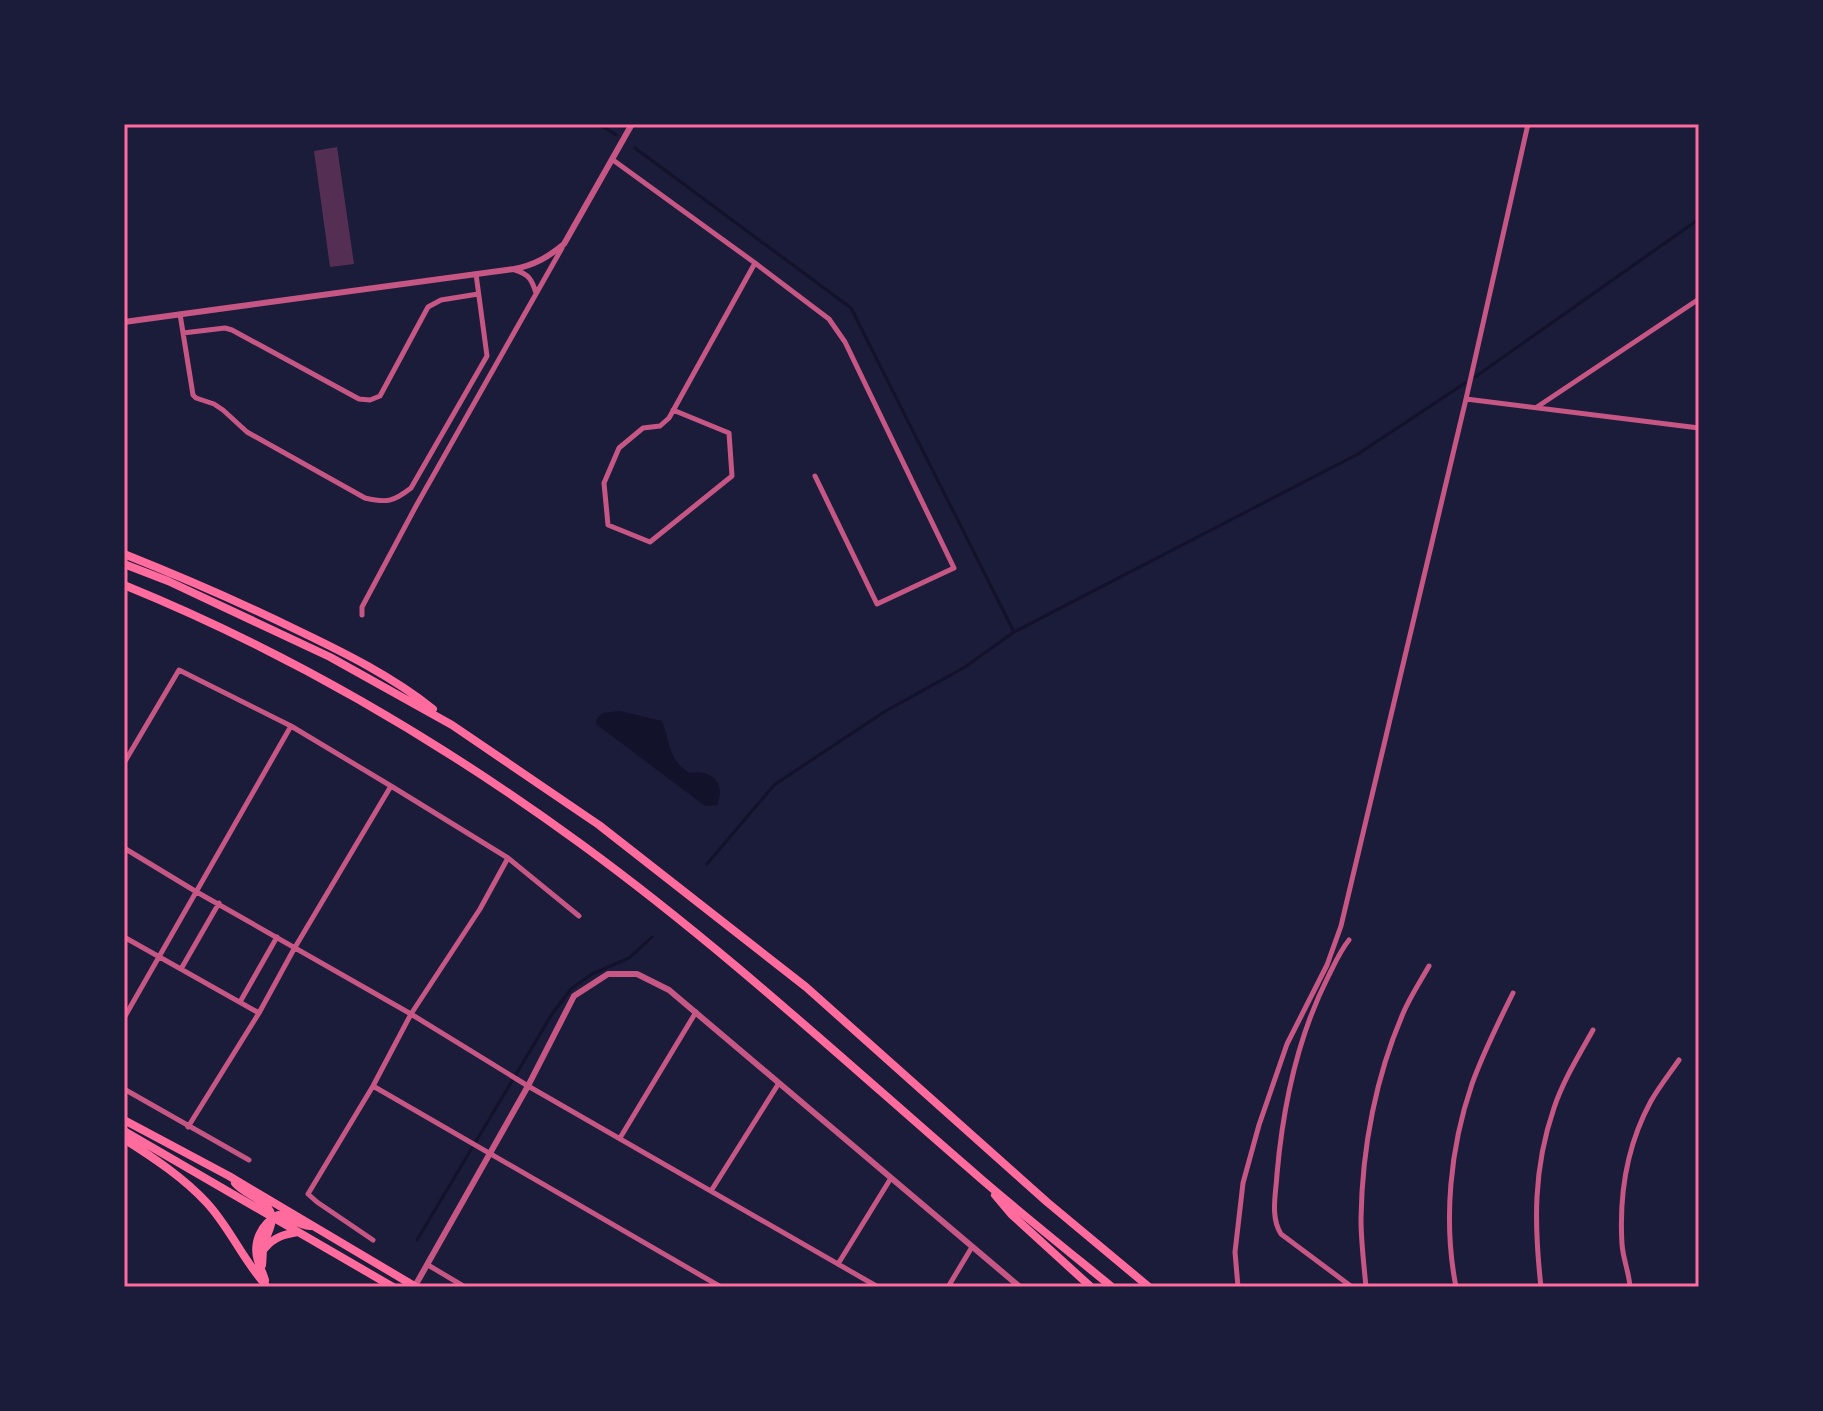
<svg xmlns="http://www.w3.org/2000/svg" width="1823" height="1411" font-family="Mulish,sans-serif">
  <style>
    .water { fill: #12122b }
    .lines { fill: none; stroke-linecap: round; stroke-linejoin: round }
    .stream { stroke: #12122b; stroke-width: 3 }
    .building { fill: #542f53 }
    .minor { stroke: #c65784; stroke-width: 5 }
    .tertiary { stroke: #c65784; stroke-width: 6 }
    .trunk { stroke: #ff6b9d; stroke-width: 8 }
    .motorway { stroke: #ff6b9d; stroke-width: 8 }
    .neatline { fill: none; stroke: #ff6b9d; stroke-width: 3 }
  </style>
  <rect width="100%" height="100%" fill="#1b1b3a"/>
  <path class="water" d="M620 711 662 721C670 741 668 761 690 773 713 770 726 783 717 805L705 806 596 724 597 718 603 713Z"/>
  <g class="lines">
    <path class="stream" d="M599 124 616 135
      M635 148 851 308 1014 632
      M1475 377 1699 219
      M707 864 774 785 884 712 965 667 1014 632 1358 454 1465 383
      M417 1240 552 1014 571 989 592 974 629 958 652 937"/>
  </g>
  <path class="building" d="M337 147 354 264 330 267 314 151Z"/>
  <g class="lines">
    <path class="minor" d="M613 160 755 263
      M515 270C529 274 532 280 536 293
      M180 314 193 395 196 398 214 404 223 410 247 432 365 498C387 503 393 502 411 488L487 356 476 274
      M183 333 225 328 232 330 359 399 370 400 380 396 428 307 441 300 478 294
      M1466 399 1699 428
      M1537 407 1699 299
      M673 410 729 433 732 476 650 542 608 525 604 483 619 448 643 428 660 426 669 418 755 263 829 319 845 342 954 568 877 604 815 476
      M362 615V607L416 506 562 248
      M124 763 179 670 291 726 391 786 508 858 579 916
      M124 848 195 891 411 1014 528 1086 878 1287
      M124 937 259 1013
      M1349 940C1340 951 1334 965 1328 977 1297 1038 1283 1106 1277 1174 1276 1193 1270 1217 1281 1234L1352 1287
      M181 969 219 903
      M240 1002 277 937
      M124 1018 291 726
      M373 1086 721 1287
      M124 1089 249 1160
      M188 1127 259 1013 294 949 391 786
      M620 1138 696 1012
      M711 1191 779 1083
      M373 1240 317 1202 308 1194 373 1086 411 1014 480 909 508 858
      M838 1264 891 1178
      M428 1265 465 1287
      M948 1287 972 1247
      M1238 1287 1235 1252 1243 1183 1259 1125 1287 1044 1327 965 1341 926 1466 399 1528 124
      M1366 1287C1364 1265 1361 1242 1361 1219 1362 1148 1376 1074 1405 1009 1412 994 1421 980 1429 966
      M1456 1287C1443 1221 1450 1148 1472 1084 1483 1053 1498 1023 1513 993
      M1541 1287C1534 1224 1533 1169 1554 1108 1563 1081 1579 1055 1593 1030
      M1630 1287C1629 1272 1623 1259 1622 1244 1619 1194 1627 1145 1651 1101 1659 1087 1670 1073 1679 1060"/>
    <path class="tertiary" d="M124 322 514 269C535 265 548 257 564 244L632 124
      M415 1286 528 1086 574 996 608 974H637L669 990 1020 1287"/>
    <path class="trunk" d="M124 1120 229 1176 416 1287
      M124 1131 393 1287
      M124 1139C154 1158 184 1178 207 1203 230 1228 243 1260 265 1284
      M235 1183C244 1193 256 1196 265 1205 280 1218 266 1232 264 1246 262 1252 263 1259 262 1265
      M265 1248C274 1237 285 1234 298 1232
      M265 1280C263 1273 260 1268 258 1261 252 1242 262 1223 278 1215 290 1216 297 1225 310 1226"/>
    <path class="motorway" d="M124 554C184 578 242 603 299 631 345 653 393 677 433 709
      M124 564 168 581 330 657 452 725 599 825 806 987 1047 1202 1149 1287
      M124 585C286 651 440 741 581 844 721 946 849 1065 980 1178 1023 1215 1068 1251 1112 1287
      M995 1195 1011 1214 1091 1287"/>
  </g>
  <rect width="1823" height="1411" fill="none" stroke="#1b1b3a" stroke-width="252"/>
  <rect x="126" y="126" width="1571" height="1159" class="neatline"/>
</svg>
